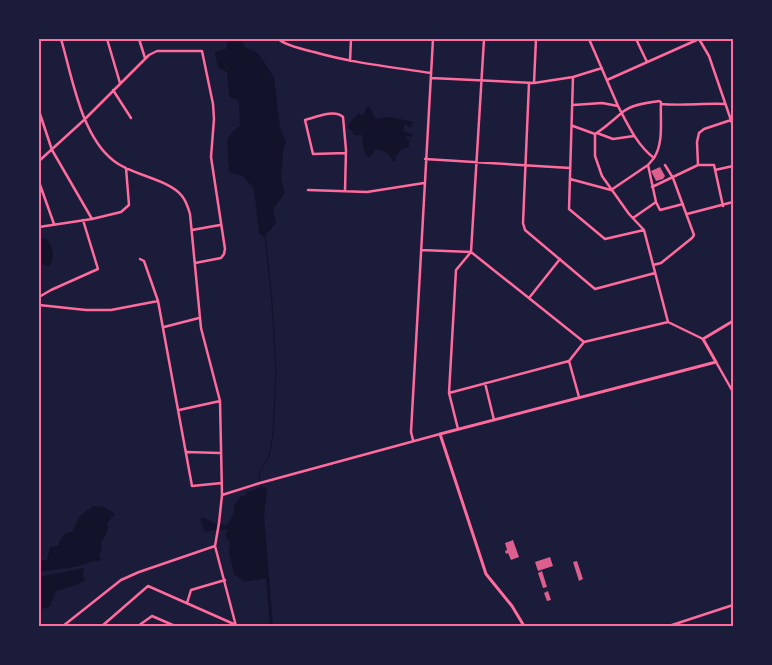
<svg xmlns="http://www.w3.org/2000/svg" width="772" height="665" font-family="Barlow,sans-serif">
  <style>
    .water { fill: #12122b }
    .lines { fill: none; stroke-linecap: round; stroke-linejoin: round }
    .stream { stroke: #12122b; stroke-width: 1 }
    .building { fill: #dd5f8e }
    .minor { stroke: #ff6b9d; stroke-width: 2.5 }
    .tertiary { stroke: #ff6b9d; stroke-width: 3 }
    .neatline { fill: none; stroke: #ff6b9d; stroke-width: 2 }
  </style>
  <rect width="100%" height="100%" fill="#1b1b3a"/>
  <path class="water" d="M228 39H242L245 47 256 52 261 57 274 78 280 128 286 142 283 151 281 180 285 193 273 209 276 223 264 237 259 233 254 189 243 176 229 172 227 140 233 131 240 126 239 103 238 100 230 97 229 94 227 72 218 67 215 54 217 51 226 49Z
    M368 106 371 109 375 119 390 117 414 122 410 128 405 124 404 125V131L413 135 412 137 406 136 407 140 409 139V147L402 149 396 156V161H393C389 154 384 149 375 150L369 158C362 151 363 144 362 135H355L348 126 352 120 359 113 362 116Z
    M39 238 47 239C53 248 56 257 49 266L42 264 40 266 39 275Z
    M262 487 267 488 264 516 273 626H270L266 578 245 582 234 574 233 570 229 552 230 542 225 535 228 530H215L205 532 200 519 204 518 216 524 227 525 234 513V506L241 496H245L247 492Z
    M93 506 104 507 115 514 107 523C109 531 106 536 101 542L102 547 99 556 101 559 98 561H92L80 566 39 572V560H47L50 547 58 546C60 539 64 532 72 532L80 516Z
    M84 568 83 576 85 580 79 584 56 591 50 606 39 610V577Z"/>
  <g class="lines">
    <path class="stream" d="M261 487 259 473 269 456 273 434 276 371 272 302 265 235"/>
  </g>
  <path class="building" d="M660 167 665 176 663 179 656 181 651 171Z
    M513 540 519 557 511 560 508 553 506 554 505 551 507 550 505 543Z
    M550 557 553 566 538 571 535 562Z
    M577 561 583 579 579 581 573 562Z
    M542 571 547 587 543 588 538 573Z
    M548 591 551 600 547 601 544 593Z"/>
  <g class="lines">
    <path class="minor" d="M61 39C72 76 81 136 114 161 131 175 169 179 182 196 186 201 188 207 190 214L201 328 220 401 222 495 219 523 215 546 236 626
      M107 39 120 83
      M139 39 145 58
      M278 39C287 46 302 49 314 52 352 63 392 67 431 73
      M589 39 618 106C628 125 637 145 654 158 664 142 660 121 661 102L659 101C648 103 633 104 624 111 614 119 605 128 595 134
      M636 39 647 62
      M699 39 709 56 733 126
      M350 61 351 39
      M573 77 569 209 605 239 644 230
      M431 78 534 83 573 77 602 68
      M607 80 699 39
      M529 83 523 223 525 230 595 289 655 273
      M534 83 536 39
      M113 90 131 118
      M661 104C682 106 704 103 725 104
      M573 105 602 103 618 106
      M39 111 52 150 92 219
      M573 126 595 134
      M597 133 613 139 634 136
      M595 134V156L602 176 629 214 644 230 668 322
      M425 159 570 168
      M39 161 84 120 149 55 157 51H202L213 104 214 119 211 157 225 249 224 254 221 258 195 263
      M648 165 656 202 660 210 683 204
      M698 165 697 142 699 133 704 129 731 120
      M715 170 733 166
      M570 179 611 190 648 165 654 158
      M39 182 54 224
      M652 187 698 165H714L723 206
      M308 190 367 192 424 183
      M345 191 346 150 343 117C335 109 316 117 305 120L313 154 346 153
      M687 214 733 202
      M633 218 656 202
      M39 227 92 219 121 212 129 205 126 168
      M192 230 220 225
      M421 250 471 252
      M471 252 584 342 668 322 703 339
      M140 259 144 261 158 301 192 486 222 483
      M653 265 661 263 692 238 694 235 673 178 665 165
      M39 297 51 290 98 269 83 220
      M529 298 560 259
      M39 305 86 310H111L158 301
      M164 327 199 318
      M569 361 579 397
      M716 362 733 392
      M485 383 494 420
      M449 393 569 361 584 342
      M179 410 220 401
      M458 429 449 393 456 270 471 252 484 39
      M413 440 411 432 433 39
      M187 452 220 453
      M222 495 260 483 440 434
      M187 603 191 590 225 580
      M63 626 121 580 139 572 215 546
      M102 626 148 586 236 625
      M138 626 152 616 175 626
      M669 626 733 605"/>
    <path class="tertiary" d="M524 626 512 606 486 574 440 434 716 362 703 339 733 321"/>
  </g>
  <rect width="772" height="665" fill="none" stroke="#1b1b3a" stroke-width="80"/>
  <rect x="40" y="40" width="692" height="585" class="neatline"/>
</svg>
